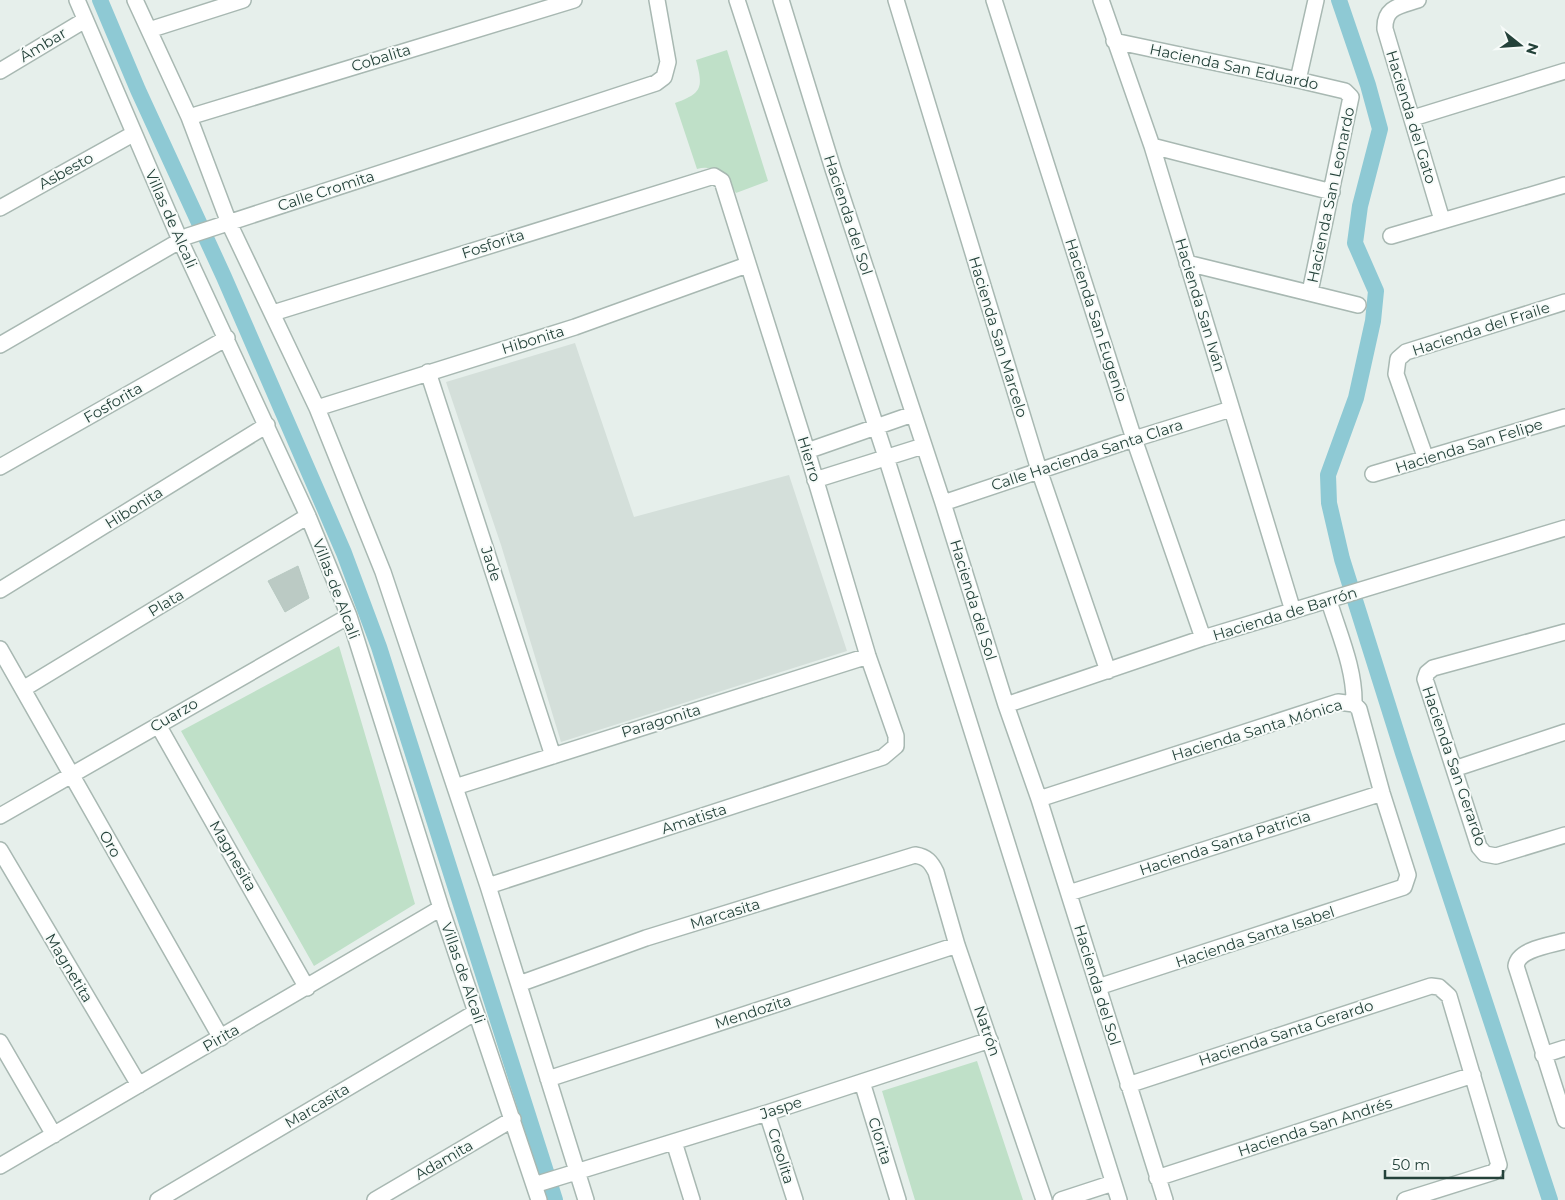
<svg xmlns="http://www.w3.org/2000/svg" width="1565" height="1200" font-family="Montserrat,sans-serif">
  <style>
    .built { fill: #d4dfda }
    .green { fill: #bfe0c8 }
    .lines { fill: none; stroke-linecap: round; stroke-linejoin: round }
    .canal { stroke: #8ec9d4; stroke-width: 16 }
    .building { fill: #bbcac4; stroke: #b8c9c2 }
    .minor-casing { stroke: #a8b8b2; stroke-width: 18 }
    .minor { stroke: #fff; stroke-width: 15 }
    .labels { text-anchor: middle; stroke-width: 4; stroke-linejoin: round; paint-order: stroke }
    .street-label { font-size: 15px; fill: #24423a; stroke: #f7fbf9 }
  </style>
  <rect width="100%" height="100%" fill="#e6efeb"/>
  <path class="built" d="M575 343 634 517 789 475 847 651 561 742 501 545 446 382Z"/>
  <path class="green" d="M727 50 768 181 736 193C728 178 715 163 697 169L675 103C703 93 703 87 696 60Z
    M339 646 415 904 314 966 181 731Z
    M977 1061 1023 1200H915L882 1091Z"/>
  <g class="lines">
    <path class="canal" d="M100 0 138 90 224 277 344 553 379 647 555 1200
      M1339 0 1368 85 1380 129 1360 206 1355 243 1376 291 1373 321 1356 398 1328 475 1329 503 1342 559 1403 753 1550 1200"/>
  </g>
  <path class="building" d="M298 566 309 598 285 612 268 581Z"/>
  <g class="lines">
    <defs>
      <path id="minor" d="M77 0 180 240 308 516 349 616 441 908 539 1200
        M135 0 189 117 229 223 317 408 383 572 488 886 586 1200
        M737 0 886 457 1119 1200
        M781 0 833 169 943 503 1006 705 1039 799 1165 1200
        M896 0 1039 470 1108 671
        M994 0 1134 439 1203 638
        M1101 0 1152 146 1293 611
        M1418 0C1400 6 1384 7 1385 29L1442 220
        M149 30 243 0
        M1114 41 1298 80 1345 91 1351 97 1310 292
        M0 71 85 20
        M1298 80 1316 0
        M189 117 574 0
        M1413 118 1565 71
        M1152 146 1332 192
        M0 208 133 134
        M1391 236 1565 185
        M1187 263 1358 305
        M273 313 714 176 722 181 807 451 868 656 896 736V746L883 757 488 886
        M0 345 188 236 656 83 664 77 668 62 657 0
        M428 372 553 756
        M317 408 575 327 747 265
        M807 451 913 414
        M1426 459 1396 374 1398 359 1406 352 1565 302
        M0 467 227 338
        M1373 474 1565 417
        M815 480 923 446
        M943 503 1134 439 1231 409
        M0 590 267 425
        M1329 601C1339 634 1355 669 1354 704
        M1565 632 1433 668 1427 673 1425 679 1479 847 1485 854 1496 856 1565 835
        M0 649 221 1038
        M23 689 308 516
        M1006 705 1203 638 1565 528
        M158 725 307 988
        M1454 769 1565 732
        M455 787 868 656
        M1039 799 1338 702 1354 704 1359 709 1382 793 1408 875 1404 887 1098 987
        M0 816 349 616
        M0 850 139 1085
        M1069 893 1382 793
        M1565 941C1551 945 1518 949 1516 966L1565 1120
        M519 984 646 938 915 855C927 857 931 862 936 872L957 945 1044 1200
        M0 1042 54 1135
        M1543 1055 1565 1048
        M548 1079 957 945
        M862 1082 898 1200
        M1128 1085 1431 986 1439 987 1449 996 1499 1165 1494 1172 1405 1200
        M767 1113 795 1200
        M674 1142 692 1200
        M0 1166 441 908
        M1157 1178 1473 1075
        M534 1185 767 1113 990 1040
        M158 1200 476 1012
        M375 1200 513 1119
        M1061 1200 1113 1183"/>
    </defs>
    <use href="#minor" class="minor-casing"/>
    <use href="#minor" class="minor"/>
  </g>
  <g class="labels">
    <g class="street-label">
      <text transform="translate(43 45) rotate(-31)" y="5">Ámbar</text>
      <text transform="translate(381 58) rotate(-17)" y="5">Cobalita</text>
      <text transform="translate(1234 67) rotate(12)" y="5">Hacienda San Eduardo</text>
      <text transform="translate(1411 117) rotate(73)" y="5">Hacienda del Gato</text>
      <text transform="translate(66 171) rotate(-29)" y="5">Asbesto</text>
      <text transform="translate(326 191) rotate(-18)" y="5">Calle Cromita</text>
      <text transform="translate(1331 195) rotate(-78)" y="5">Hacienda San Leonardo</text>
      <text transform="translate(848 215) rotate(72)" y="5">Hacienda del Sol</text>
      <text transform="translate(171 219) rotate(66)" y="5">Villas de Alcali</text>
      <text transform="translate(493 244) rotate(-18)" y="5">Fosforita</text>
      <text transform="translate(1200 305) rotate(73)" y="5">Hacienda San Iván</text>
      <text transform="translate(1096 320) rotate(72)" y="5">Hacienda San Eugenio</text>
      <text transform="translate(1481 329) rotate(-18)" y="5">Hacienda del Fraile</text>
      <text transform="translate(998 337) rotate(73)" y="5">Hacienda San Marcelo</text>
      <text transform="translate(533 340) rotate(-17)" y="5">Hibonita</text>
      <text transform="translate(113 403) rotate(-30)" y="5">Fosforita</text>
      <text transform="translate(1469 446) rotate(-17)" y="5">Hacienda San Felipe</text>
      <text transform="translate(1087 455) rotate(-18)" y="5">Calle Hacienda Santa Clara</text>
      <text transform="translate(809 459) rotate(73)" y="5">Hierro</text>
      <text transform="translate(134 508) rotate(-32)" y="5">Hibonita</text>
      <text transform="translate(491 564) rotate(72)" y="5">Jade</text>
      <text transform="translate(336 589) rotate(69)" y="5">Villas de Alcali</text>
      <text transform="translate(973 600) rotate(73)" y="5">Hacienda del Sol</text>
      <text transform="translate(166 603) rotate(-31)" y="5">Plata</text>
      <text transform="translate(1285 614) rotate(-17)" y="5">Hacienda de Barrón</text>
      <text transform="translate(174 715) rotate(-30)" y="5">Cuarzo</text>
      <text transform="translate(661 721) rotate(-17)" y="5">Paragonita</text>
      <text transform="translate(1257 730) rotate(-17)" y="5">Hacienda Santa Mónica</text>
      <text transform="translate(1454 766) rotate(71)" y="5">Hacienda San Gerardo</text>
      <text transform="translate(694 819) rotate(-18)" y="5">Amatista</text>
      <text transform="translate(1225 843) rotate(-18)" y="5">Hacienda Santa Patricia</text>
      <text transform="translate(110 844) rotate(60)" y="5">Oro</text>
      <text transform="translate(233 856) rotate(60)" y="5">Magnesita</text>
      <text transform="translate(725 914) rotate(-17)" y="5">Marcasita</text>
      <text transform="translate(1255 937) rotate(-18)" y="5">Hacienda Santa Isabel</text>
      <text transform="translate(69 968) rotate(59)" y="5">Magnetita</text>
      <text transform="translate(463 973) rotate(71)" y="5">Villas de Alcali</text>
      <text transform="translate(1097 985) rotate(73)" y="5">Hacienda del Sol</text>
      <text transform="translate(753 1012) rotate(-18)" y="5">Mendozita</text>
      <text transform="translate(987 1031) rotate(71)" y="5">Natrón</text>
      <text transform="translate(1286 1033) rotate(-18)" y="5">Hacienda Santa Gerardo</text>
      <text transform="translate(221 1038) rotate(-30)" y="5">Pirita</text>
      <text transform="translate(317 1106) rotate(-31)" y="5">Marcasita</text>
      <text transform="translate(781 1108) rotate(-18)" y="5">Jaspe</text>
      <text transform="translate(1315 1127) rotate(-18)" y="5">Hacienda San Andrés</text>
      <text transform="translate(880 1141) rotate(73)" y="5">Clorita</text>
      <text transform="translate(781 1156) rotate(73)" y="5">Creolita</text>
      <text transform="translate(444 1160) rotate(-30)" y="5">Adamita</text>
    </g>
  </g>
  <g transform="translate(1520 45) rotate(107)" stroke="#f7fbf9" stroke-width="4" paint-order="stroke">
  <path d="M0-4L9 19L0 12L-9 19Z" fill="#24423a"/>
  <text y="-8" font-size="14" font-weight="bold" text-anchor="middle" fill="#24423a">N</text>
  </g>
  <path d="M1385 1170v8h118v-8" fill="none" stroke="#24423a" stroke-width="2.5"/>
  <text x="1392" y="1170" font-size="15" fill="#24423a" stroke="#f7fbf9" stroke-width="4" paint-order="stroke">50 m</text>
</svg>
